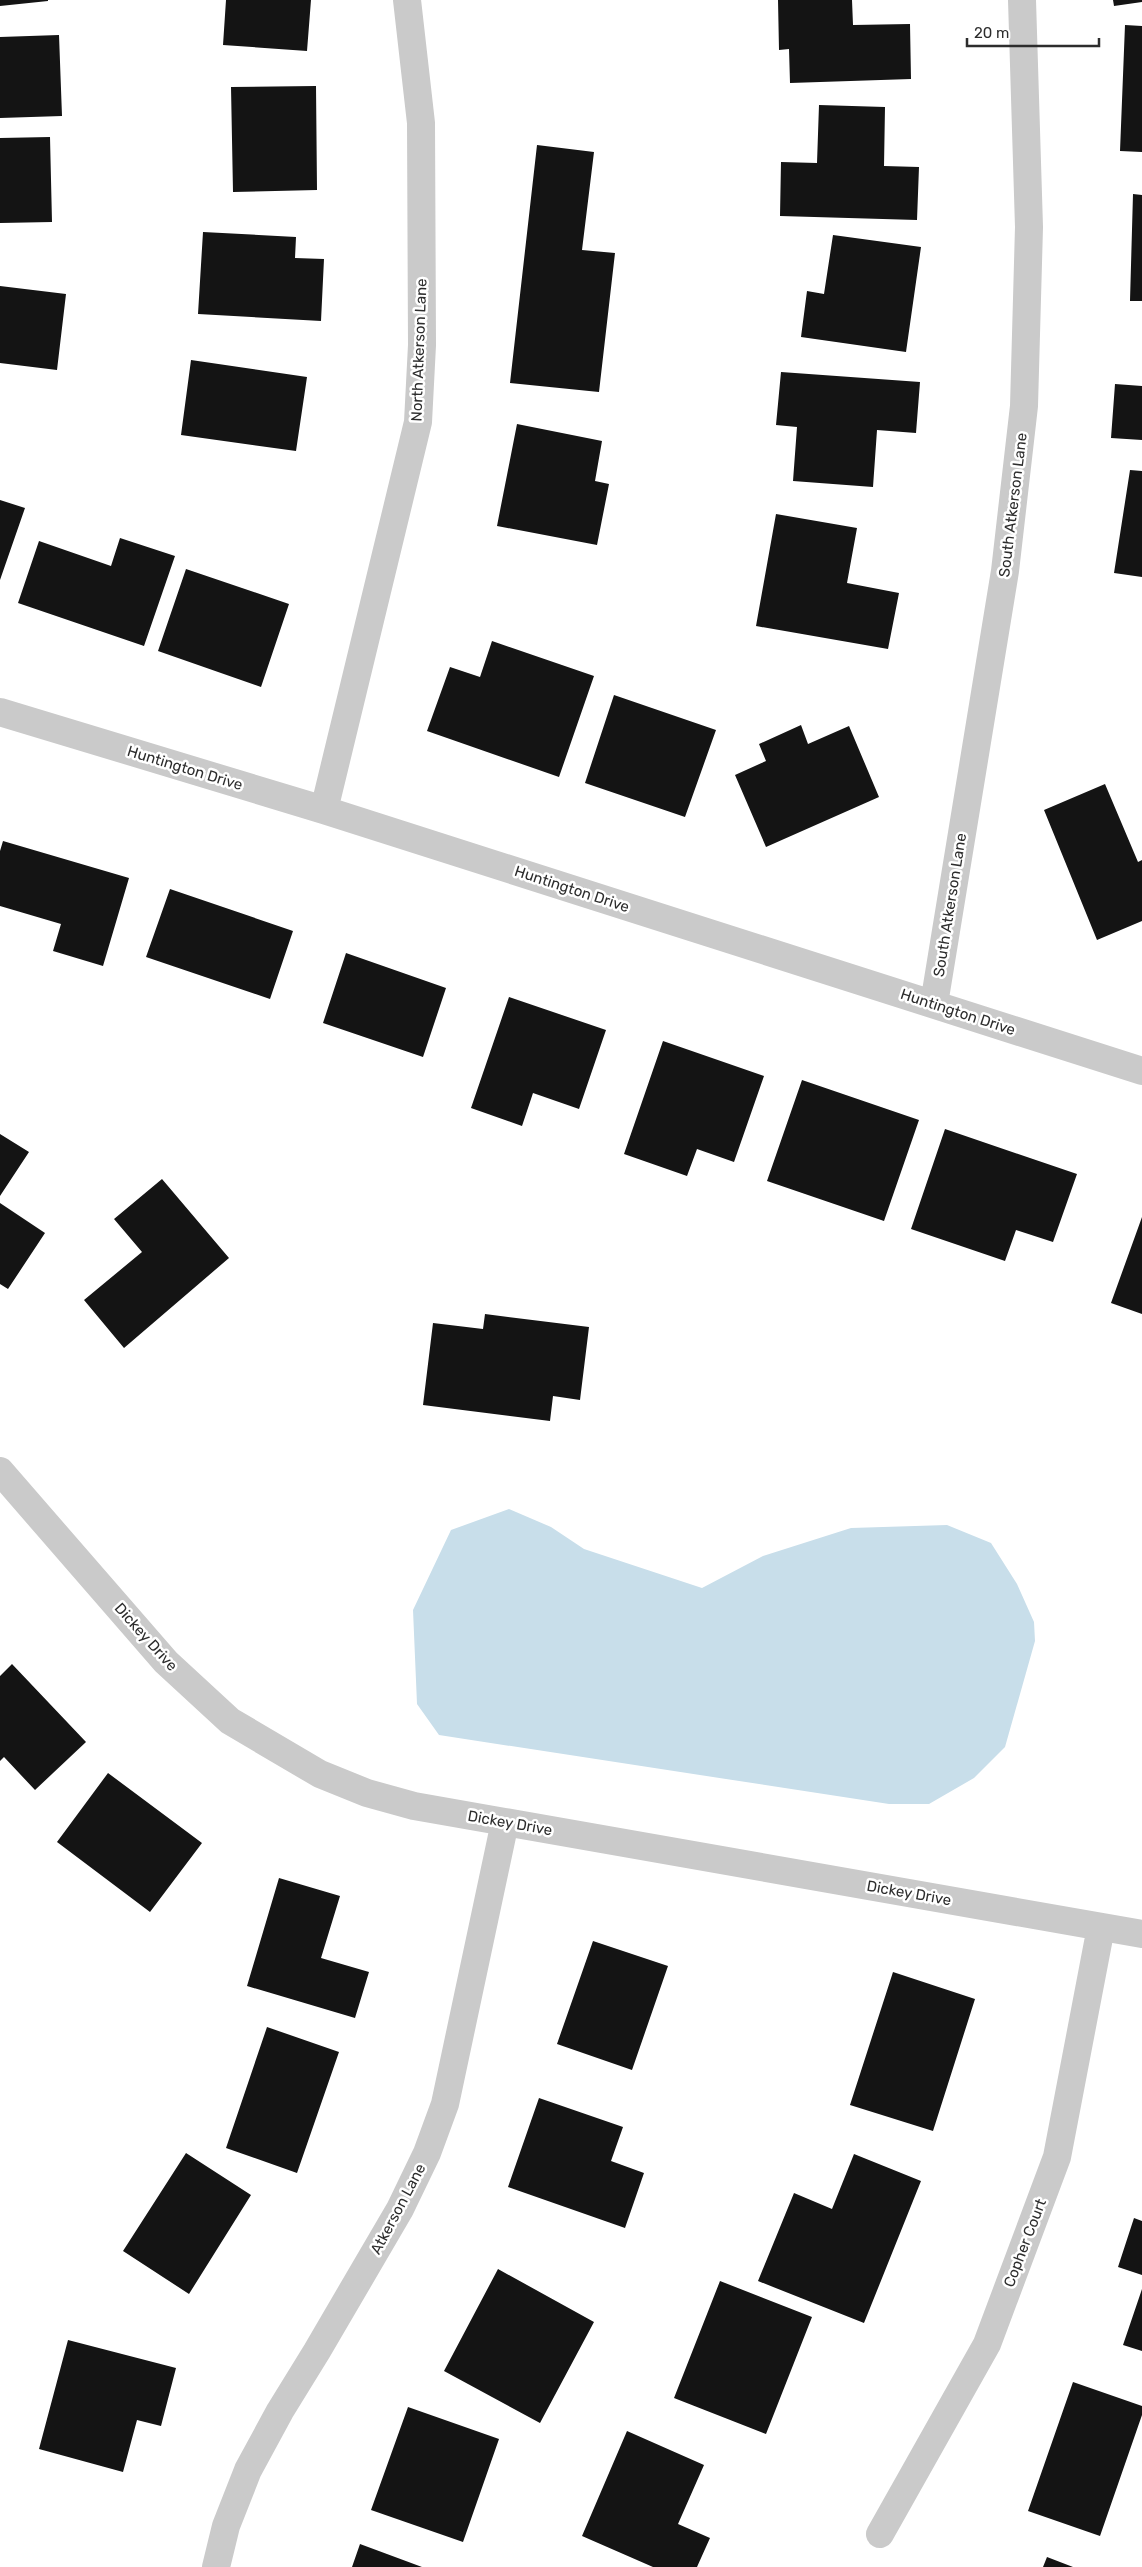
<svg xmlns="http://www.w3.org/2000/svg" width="1142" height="2567" font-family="Rubik,sans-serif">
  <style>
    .water { fill: #c8deea }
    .building { fill: #141414 }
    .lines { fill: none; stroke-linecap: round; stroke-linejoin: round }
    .minor { stroke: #cacaca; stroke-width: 28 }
    .labels { text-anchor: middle; stroke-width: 5; stroke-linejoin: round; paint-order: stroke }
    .street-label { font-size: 15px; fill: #2d2d2d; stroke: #fff }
  </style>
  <rect width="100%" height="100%" fill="#fff"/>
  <path class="water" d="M509 1509 551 1527 584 1549 702 1588 763 1556 851 1528 947 1525 991 1543 1017 1584 1034 1622 1035 1641 1005 1747 974 1778 929 1804H889L439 1735 417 1704 413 1610 451 1530Z"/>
  <path class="building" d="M0 0H48V1L0 6Z
    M226 0H311L307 51 223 45Z
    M778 0H852L853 25 910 24 911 79 790 83 789 49 779 50Z
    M1113 0H1142V2L1114 6Z
    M1125 25 1142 26V152L1120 151Z
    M59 35 62 116 0 118V37Z
    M316 86 317 190 233 192 231 87Z
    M819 105 885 107 884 166 919 167 917 220 780 216 781 162 817 163Z
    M50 137 52 222 0 223V138Z
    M537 145 594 152 582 250 615 253 599 392 510 383Z
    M1133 194 1142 195V301H1130Z
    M203 232 296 237 295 258 324 259 321 321 198 314Z
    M833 235 921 247 906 352 801 337 807 291 824 294Z
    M0 286 66 294 57 370 0 363Z
    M191 360 307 377 296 451 181 435Z
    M781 372 920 382 916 433 877 430 873 487 793 481 797 427 776 425Z
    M1115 384 1142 386V440L1111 438Z
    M517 424 602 441 595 481 609 484 597 545 497 526Z
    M1130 470 1142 471V577L1114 573Z
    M0 500 25 508 0 580Z
    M776 514 857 528 847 583 899 593 888 649 756 626Z
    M120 538 175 556 144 646 18 603 39 541 111 566Z
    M186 569 289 604 261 687 158 651Z
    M492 641 594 676 559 777 427 731 450 667 480 677Z
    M614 695 716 730 685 817 585 783Z
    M801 725 808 744 849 726 879 797 766 847 735 775 766 761 759 744Z
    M1105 784 1138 862 1142 860V921L1097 940 1044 810Z
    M3 841 129 878 103 966 53 951 61 924 0 906V851Z
    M170 889 293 931 270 999 146 957Z
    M346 953 446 988 423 1057 323 1023Z
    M509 997 606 1030 579 1109 533 1093 522 1126 471 1108Z
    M663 1041 764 1076 734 1162 697 1149 687 1176 624 1154Z
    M802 1080 919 1120 884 1221 767 1181Z
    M945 1129 1077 1174 1053 1242 1016 1230 1005 1261 911 1229Z
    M0 1134 29 1152 0 1196Z
    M162 1179 229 1258 124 1348 84 1300 142 1252 114 1219Z
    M0 1203 45 1233 8 1289 0 1284Z
    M1142 1217V1314L1111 1303Z
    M485 1314 589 1327 580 1400 553 1396 550 1421 423 1405 433 1323 483 1329Z
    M12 1664 86 1742 35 1790 4 1757 0 1761V1676Z
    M108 1773 202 1843 150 1912 57 1842Z
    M279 1878 340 1896 321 1958 369 1972 355 2018 247 1986Z
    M593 1941 668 1966 632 2070 557 2044Z
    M893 1972 975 1999 933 2131 850 2105Z
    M267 2027 339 2052 297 2173 226 2148Z
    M539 2098 623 2127 611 2161 644 2173 625 2228 508 2187Z
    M186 2153 251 2195 189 2294 123 2251Z
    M854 2154 921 2181 864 2323 758 2281 794 2193 832 2209Z
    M1134 2218 1142 2221V2275L1118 2267Z
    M498 2269 594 2322 540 2423 444 2371Z
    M720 2281 812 2317 766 2434 674 2398Z
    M1142 2289V2351L1123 2345Z
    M68 2340 176 2368 161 2426 137 2420 123 2472 39 2449Z
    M1073 2382 1142 2406V2415L1100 2536 1028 2511Z
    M408 2407 499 2439 463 2542 371 2510Z
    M627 2431 704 2465 678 2524 710 2538 697 2567H653L582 2536Z
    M360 2544 422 2567H352Z
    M1047 2557 1073 2567H1043Z"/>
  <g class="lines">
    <path class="minor" d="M0 712 324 810 1142 1071
      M324 810 418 422 422 345 421 123 407 0
      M934 1004 1005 571 1024 406 1029 227 1022 0
      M0 1471 166 1662 230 1721 320 1774 367 1793 414 1806 1142 1934
      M880 2534 987 2344 1057 2157 1101 1927
      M216 2567 226 2526 248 2470 280 2411 317 2351 400 2209 427 2153 445 2104 505 1822"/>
  </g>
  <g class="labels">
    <g class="street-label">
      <text transform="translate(419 350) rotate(-88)" y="5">North Atkerson Lane</text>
      <text transform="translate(1013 505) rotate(-83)" y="5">South Atkerson Lane</text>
      <text transform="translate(185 768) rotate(17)" y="5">Huntington Drive</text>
      <text transform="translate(572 889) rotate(18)" y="5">Huntington Drive</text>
      <text transform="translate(950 905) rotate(-81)" y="5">South Atkerson Lane</text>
      <text transform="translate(958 1012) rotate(18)" y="5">Huntington Drive</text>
      <text transform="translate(146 1637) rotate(48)" y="5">Dickey Drive</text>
      <text transform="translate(510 1823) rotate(10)" y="5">Dickey Drive</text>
      <text transform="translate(909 1893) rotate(10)" y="5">Dickey Drive</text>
      <text transform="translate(398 2209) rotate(-62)" y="5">Atkerson Lane</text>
      <text transform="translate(1025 2243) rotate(-69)" y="5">Copher Court</text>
    </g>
  </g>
  <path d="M967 38v8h132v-8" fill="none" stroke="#2d2d2d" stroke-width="2.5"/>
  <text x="974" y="38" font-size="15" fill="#2d2d2d" stroke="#ffffff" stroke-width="4" paint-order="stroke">20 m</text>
</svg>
